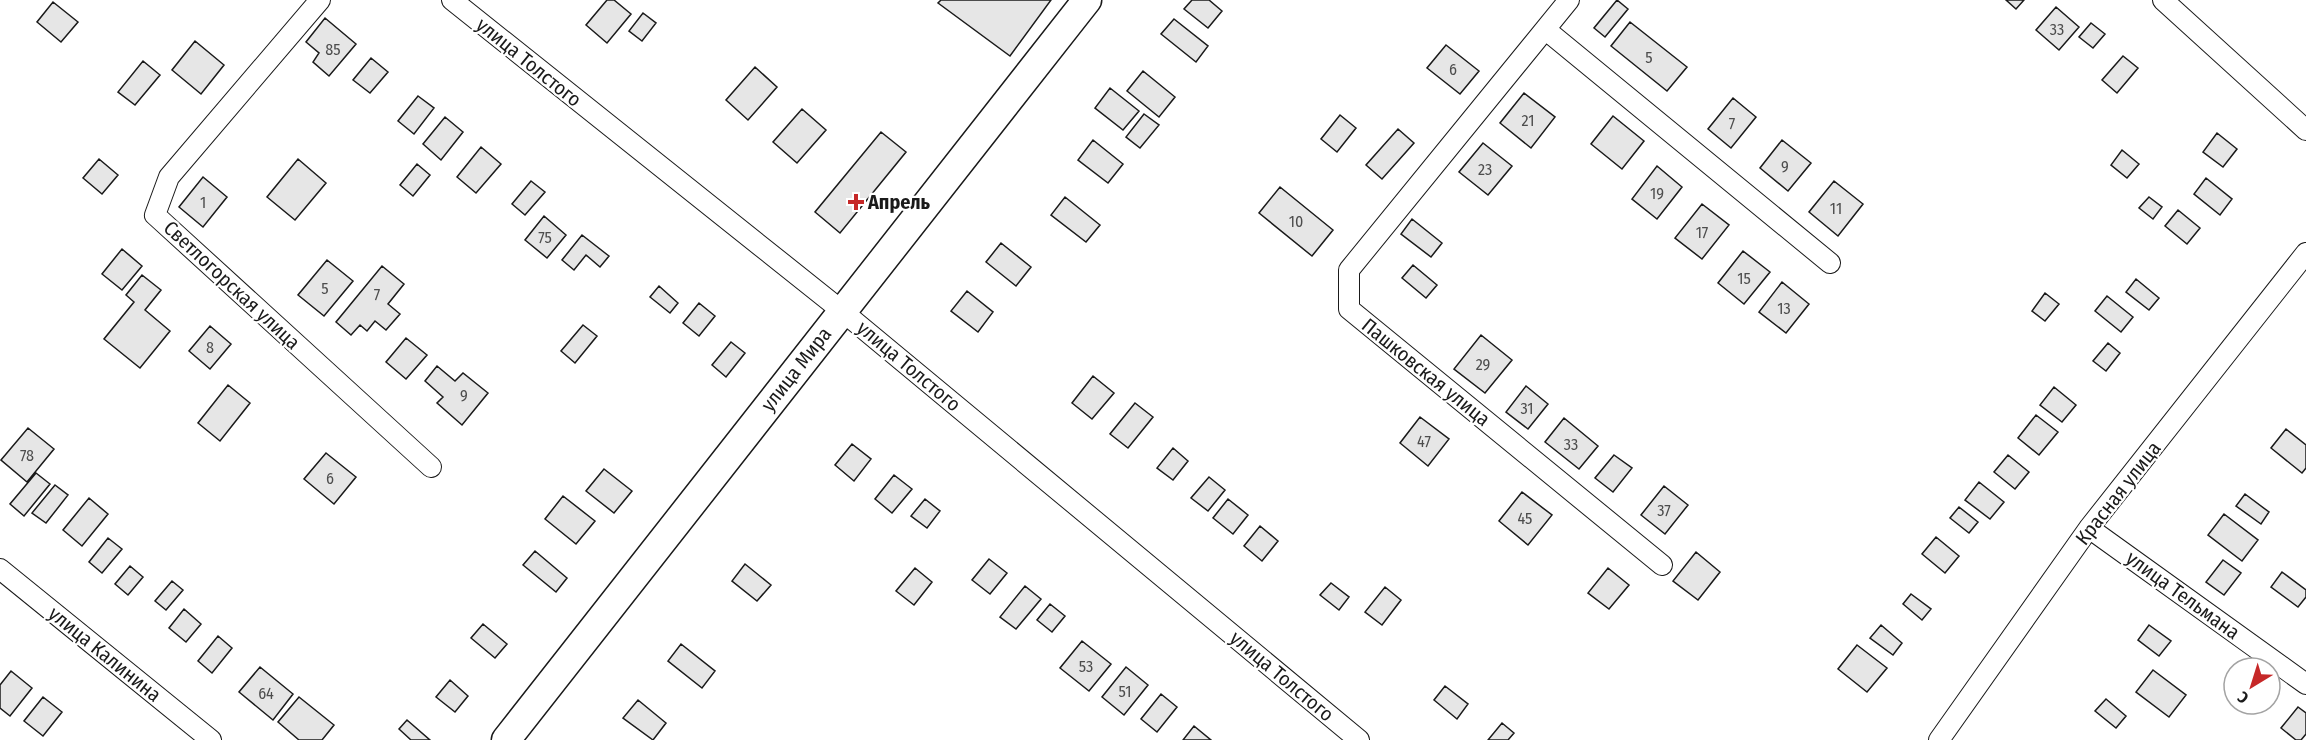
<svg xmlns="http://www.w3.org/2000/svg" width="2306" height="740" font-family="'Fira Sans Condensed',sans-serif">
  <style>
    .building { fill: #e6e6e6; stroke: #1a1a1a; stroke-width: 1.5 }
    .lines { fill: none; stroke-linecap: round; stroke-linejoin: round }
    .minor-casing { stroke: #1a1a1a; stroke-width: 22 }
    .secondary-casing { stroke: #1a1a1a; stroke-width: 31 }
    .minor { stroke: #fff; stroke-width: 20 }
    .secondary { stroke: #fff; stroke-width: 28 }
    .poi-dot { fill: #c62828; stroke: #fff; stroke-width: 2 }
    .labels { text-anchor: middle; stroke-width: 4.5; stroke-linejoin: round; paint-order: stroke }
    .number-label { font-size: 16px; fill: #4d4d4d }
    .street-label { font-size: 20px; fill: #1a1a1a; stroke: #fff }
    .poi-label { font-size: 20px; font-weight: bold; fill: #1a1a1a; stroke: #fff; text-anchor: start }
  </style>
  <rect width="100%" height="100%" fill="#fff"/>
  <path class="building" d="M607 0H614L631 14 607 43 586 25Z
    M941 0H1051L1010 56 938 3Z
    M1192 0H1209L1222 11 1208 28 1184 9Z
    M1617 0 1628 9 1605 37 1594 28Z
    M2006 0H2024L2016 9Z
    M53 2 78 22 61 42 37 22Z
    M2056 7 2079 27 2059 50 2036 30Z
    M643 13 656 23 642 41 629 31Z
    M325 18 356 44 329 76 313 62 319 53 306 42Z
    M1174 19 1208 46 1196 62 1161 34Z
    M1630 22 1687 67 1667 91 1611 46Z
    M2091 23 2105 34 2093 48 2079 37Z
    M195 41 224 65 201 94 172 70Z
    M1446 45 1479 71 1460 94 1427 68Z
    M2123 56 2138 68 2117 93 2102 80Z
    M371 58 388 72 370 93 353 80Z
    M143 61 160 75 135 105 118 92Z
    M755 67 777 87 748 120 726 100Z
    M1143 71 1175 97 1159 117 1127 91Z
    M1110 88 1139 111 1123 130 1095 108Z
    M1524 93 1555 117 1531 148 1500 123Z
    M418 96 434 108 414 134 398 121Z
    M1733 98 1756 117 1731 148 1708 129Z
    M802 109 826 130 797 163 773 142Z
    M1144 114 1159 125 1140 148 1126 137Z
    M1340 115 1356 128 1337 152 1321 139Z
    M1613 116 1644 141 1622 169 1591 144Z
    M445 117 463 132 441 160 423 144Z
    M1398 129 1414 143 1382 179 1366 165Z
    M881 132 906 152 840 233 815 212Z
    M2217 133 2237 149 2223 167 2203 152Z
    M1093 140 1123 164 1108 183 1078 160Z
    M1782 140 1811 163 1788 191 1760 168Z
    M1483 143 1512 166 1488 195 1459 172Z
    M481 147 501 164 476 193 457 177Z
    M2122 150 2139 164 2127 178 2111 165Z
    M99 159 118 175 102 194 83 178Z
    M298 159 326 183 295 220 267 197Z
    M417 164 430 175 413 196 400 185Z
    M1657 166 1682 187 1657 219 1632 199Z
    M203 177 227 197 203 227 179 207Z
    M2206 178 2232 199 2220 215 2194 194Z
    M531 181 545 192 525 215 512 204Z
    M1834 181 1863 204 1838 236 1809 212Z
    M1280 187 1333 230 1312 256 1259 213Z
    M1065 197 1100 225 1086 242 1051 215Z
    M2149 197 2162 207 2153 219 2139 208Z
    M1702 204 1729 225 1702 259 1675 238Z
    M2178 210 2200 228 2187 244 2165 226Z
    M544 216 566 235 547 258 525 240Z
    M1412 219 1442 243 1431 257 1401 234Z
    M582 235 609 256 600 267 586 255 574 270 562 260Z
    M1001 243 1031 267 1016 286 986 262Z
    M122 249 142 266 122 290 102 274Z
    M1743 251 1770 272 1744 304 1718 283Z
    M327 260 353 281 324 316 298 295Z
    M1413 265 1437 285 1426 298 1402 278Z
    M382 266 404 284 388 304 400 314 386 330 375 321 367 331 360 325 351 335 336 322Z
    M142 275 161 290 145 310 170 331 140 368 104 339 134 302 126 295Z
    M2136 279 2159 298 2149 310 2126 292Z
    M1782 282 1809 304 1786 333 1759 312Z
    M659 286 678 303 670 313 650 297Z
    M967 291 993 312 978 332 951 311Z
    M2045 293 2059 304 2045 321 2032 311Z
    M2107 296 2133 317 2121 332 2095 311Z
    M699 303 715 316 699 336 683 323Z
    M583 325 597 336 575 363 561 351Z
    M210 326 231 344 210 369 189 351Z
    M1481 335 1512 360 1485 393 1454 369Z
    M406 338 427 355 406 379 386 362Z
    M731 342 745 353 726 377 712 365Z
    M2108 343 2120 353 2106 371 2093 361Z
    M437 366 455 381 463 373 488 393 462 425 437 403 443 397 425 381Z
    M1093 376 1114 393 1092 419 1072 403Z
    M228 385 250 403 220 441 198 423Z
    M1526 386 1548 404 1528 429 1506 412Z
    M2054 387 2076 405 2062 422 2040 405Z
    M1135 403 1153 417 1128 448 1110 434Z
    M2036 415 2058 432 2039 455 2018 438Z
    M1420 417 1449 439 1428 466 1400 443Z
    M1564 418 1598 446 1579 469 1545 442Z
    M28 428 54 449 27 482 1 460Z
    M2286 429 2306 445V468L2302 473 2271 448Z
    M852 444 871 459 854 481 835 465Z
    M1173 448 1188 461 1173 480 1157 468Z
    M326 453 356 477 334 504 304 479Z
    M1614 455 1632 468 1613 492 1595 478Z
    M2008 455 2029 472 2015 489 1994 472Z
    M604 469 632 491 614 513 586 491Z
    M36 473 50 484 24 516 10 504Z
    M894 475 912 489 892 513 875 499Z
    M1209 477 1225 490 1208 511 1191 498Z
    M1979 482 2004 502 1990 519 1965 500Z
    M55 485 68 495 46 523 32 513Z
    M1664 486 1688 505 1665 534 1641 515Z
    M1522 492 1552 515 1528 545 1499 521Z
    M2245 494 2269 512 2261 524 2236 506Z
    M563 496 595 521 576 544 545 519Z
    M89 498 108 514 82 546 63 530Z
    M925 499 940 511 927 528 911 516Z
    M1228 499 1248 515 1233 534 1213 518Z
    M1959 507 1978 522 1969 533 1950 518Z
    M2224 514 2258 540 2242 561 2208 535Z
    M1260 526 1278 541 1262 561 1244 546Z
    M1936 537 1959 556 1945 573 1922 554Z
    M108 538 122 549 102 573 89 562Z
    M535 551 567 578 556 592 523 565Z
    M1696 552 1720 572 1698 600 1673 581Z
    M989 559 1007 573 990 594 972 580Z
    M2223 560 2241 573 2224 595 2206 582Z
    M745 564 771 585 757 601 732 581Z
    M130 566 143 577 128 595 115 584Z
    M915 568 932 582 914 605 896 591Z
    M1608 568 1629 585 1609 609 1588 593Z
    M2282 572 2306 590V597L2298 607 2271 587Z
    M172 581 183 590 166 610 155 601Z
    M1331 583 1349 597 1339 610 1320 595Z
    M1025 586 1041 599 1016 629 1000 617Z
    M1385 587 1401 600 1382 625 1365 612Z
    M1911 594 1931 609 1922 620 1903 604Z
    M1050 604 1065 616 1052 632 1037 620Z
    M184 609 201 624 186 642 169 628Z
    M483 624 507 644 495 658 471 638Z
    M1881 625 1902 643 1893 655 1870 638Z
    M2149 625 2171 641 2159 656 2138 640Z
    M218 636 232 648 212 673 198 661Z
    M1082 641 1111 664 1089 691 1060 668Z
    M681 644 715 671 702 688 668 661Z
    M1857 645 1887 668 1867 692 1838 669Z
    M260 667 293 694 273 720 239 692Z
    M1126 667 1148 685 1124 715 1102 697Z
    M2153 670 2186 695 2169 717 2136 692Z
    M11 671 32 688 10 716 0 708V685Z
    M450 680 468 696 455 712 436 697Z
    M1445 686 1468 704 1457 719 1434 700Z
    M1161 694 1177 707 1157 732 1141 719Z
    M43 697 62 712 43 736 24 721Z
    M299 697 334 725 322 740H299L278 722Z
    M2106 699 2126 716 2116 728 2095 711Z
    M638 700 666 723 653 740 623 718Z
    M2298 707 2306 713V734L2301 740H2296L2281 728Z
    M407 720 430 740H411L399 729Z
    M1502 723 1514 733 1508 740H1488Z
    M1194 726 1211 740H1183Z"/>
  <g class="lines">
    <defs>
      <path id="minor" d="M320 0 169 177 155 215 431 467
        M452 0 842 311 1359 740
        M1569 0 1349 270V309L1662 565
        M2163 0 2306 130
        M1546 30 1830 263
        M2089 528 2306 684
        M0 569 211 740
        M1939 740 2089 528 2306 253"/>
      <path id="secondary" d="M506 740 1087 0"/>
    </defs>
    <use href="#minor" class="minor-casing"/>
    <use href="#secondary" class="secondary-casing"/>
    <use href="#minor" class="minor"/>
    <use href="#secondary" class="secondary"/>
  </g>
  <path class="poi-dot" d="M853 193h6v6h6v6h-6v6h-6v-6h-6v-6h6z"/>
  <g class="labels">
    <g class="number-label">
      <text x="2057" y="35">33</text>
      <text x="333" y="55">85</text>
      <text x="1649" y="63">5</text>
      <text x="1453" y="75">6</text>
      <text x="1528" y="126">21</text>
      <text x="1732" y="129">7</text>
      <text x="1785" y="172">9</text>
      <text x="1485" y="175">23</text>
      <text x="1657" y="199">19</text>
      <text x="203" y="208">1</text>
      <text x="1836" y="214">11</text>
      <text x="1296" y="227">10</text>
      <text x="1702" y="238">17</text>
      <text x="545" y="243">75</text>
      <text x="1744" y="284">15</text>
      <text x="325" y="294">5</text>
      <text x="377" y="300">7</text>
      <text x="1784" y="314">13</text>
      <text x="210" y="353">8</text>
      <text x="1483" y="370">29</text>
      <text x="464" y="401">9</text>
      <text x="1527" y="414">31</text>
      <text x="1424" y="447">47</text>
      <text x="1571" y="450">33</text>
      <text x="27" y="461">78</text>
      <text x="330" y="484">6</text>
      <text x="1664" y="516">37</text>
      <text x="1525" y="524">45</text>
      <text x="1086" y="672">53</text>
      <text x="1125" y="697">51</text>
      <text x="266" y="699">64</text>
    </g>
    <g class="street-label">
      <text transform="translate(529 62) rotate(39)" y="7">улица Толстого</text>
      <text transform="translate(232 285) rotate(43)" y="7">Светлогорская улица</text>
      <text transform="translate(909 366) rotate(40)" y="7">улица Толстого</text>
      <text transform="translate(796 369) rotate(-52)" y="7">улица Мира</text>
      <text transform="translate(1426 372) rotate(39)" y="7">Пашковская улица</text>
      <text transform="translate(2118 493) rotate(-52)" y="7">Красная улица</text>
      <text transform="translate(2183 595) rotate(36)" y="7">улица Тельмана</text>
      <text transform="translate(105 654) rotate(39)" y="7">улица Калинина</text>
      <text transform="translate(1282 676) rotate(40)" y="7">улица Толстого</text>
    </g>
    <g class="poi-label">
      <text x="868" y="209">Апрель</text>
    </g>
  </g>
  <g transform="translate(2252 686) rotate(218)"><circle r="28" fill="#ffffff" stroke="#a3a3a3" stroke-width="1.5"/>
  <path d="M0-4.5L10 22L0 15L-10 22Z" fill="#c62828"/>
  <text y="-9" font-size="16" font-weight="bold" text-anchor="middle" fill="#1a1a1a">С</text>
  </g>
</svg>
